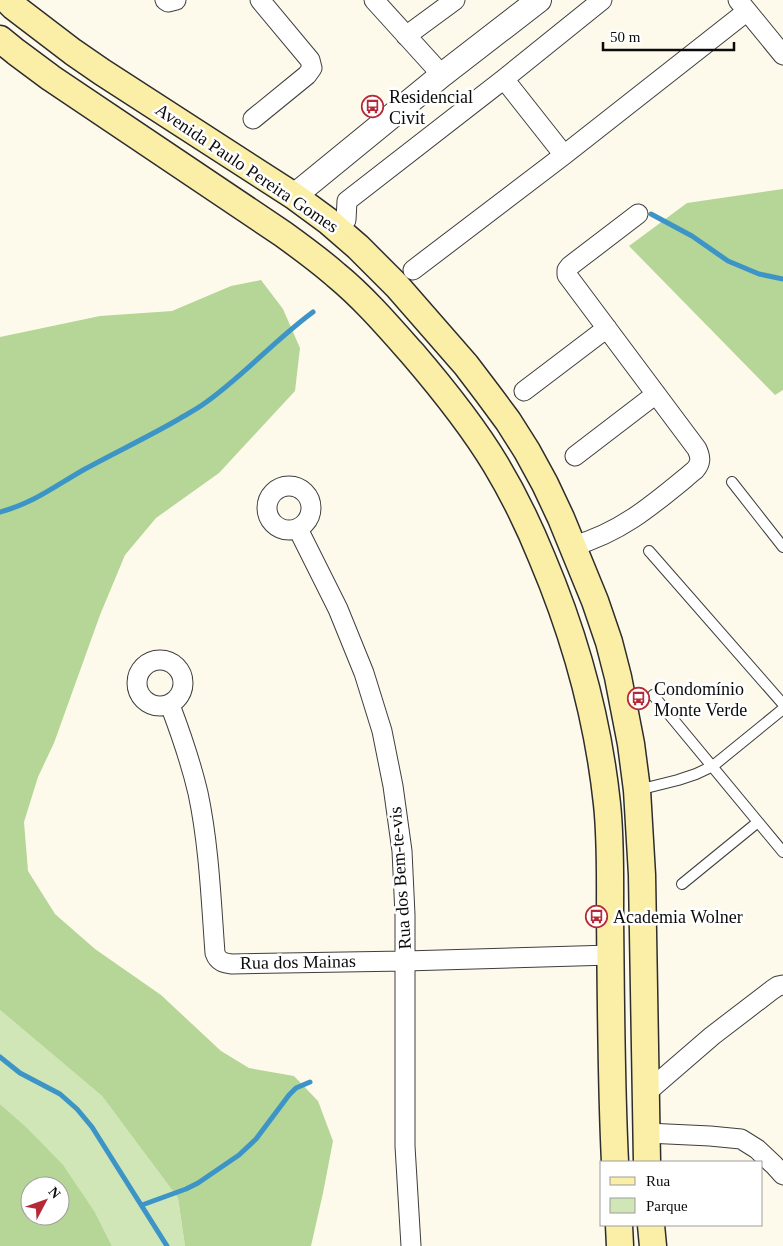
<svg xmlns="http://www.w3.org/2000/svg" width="783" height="1246" font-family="'Times New Roman',serif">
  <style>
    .green { fill: #d1e6b6 }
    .forest { fill: #b5d696; fill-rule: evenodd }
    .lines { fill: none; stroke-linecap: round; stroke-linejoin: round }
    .stream { stroke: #3c94c7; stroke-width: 5 }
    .service-casing { stroke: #3e3e3e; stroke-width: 12 }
    .minor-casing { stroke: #3e3e3e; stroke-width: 21 }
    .tertiary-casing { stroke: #3e3e3e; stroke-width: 26 }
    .secondary-casing { stroke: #2d2d2d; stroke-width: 29 }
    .service { stroke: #fff; stroke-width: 10 }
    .minor { stroke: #fff; stroke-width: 19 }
    .tertiary { stroke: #fff; stroke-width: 24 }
    .secondary { stroke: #fbefa8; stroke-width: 26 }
    .labels { text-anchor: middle; stroke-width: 5; stroke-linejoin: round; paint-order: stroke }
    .poi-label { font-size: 18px; fill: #0b0b0b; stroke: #fff; text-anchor: start }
    .street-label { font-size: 18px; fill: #0b0b0b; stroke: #fff }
  </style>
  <rect width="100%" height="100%" fill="#fefaeb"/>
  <path class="green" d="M0 1010 102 1096 178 1198 185 1246H112L96 1214 24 1125 0 1104Z"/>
  <path class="forest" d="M783 189V390L775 395 629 246 687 203Z
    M261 280 283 309 300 348 295 391 219 473 156 518 125 555 100 615 54 743 38 777 24 822 28 871 55 914 95 949 161 995 221 1051 249 1068 294 1076 318 1101 333 1141 323 1193 311 1246H185L178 1198 102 1096 0 1010V337L100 316 172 311 231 286Z
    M0 1104 24 1125 63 1165 96 1214 112 1246H0ZM30 1186H60V1216H30Z"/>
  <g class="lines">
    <path class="stream" d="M651 214 692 236 728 261 759 274 783 279
      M0 512C34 503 55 486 85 469 116 452 148 437 179 419 187 414 197 409 205 403 243 376 275 340 313 312
      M0 1057 20 1073 60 1094 77 1109 92 1127 167 1246
      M142 1205 186 1189 198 1183 239 1155 256 1139 289 1095 296 1088 310 1082"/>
    <defs>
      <path id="service" d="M732 482 783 547
        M649 551 783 704
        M653 695 783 852
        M638 790 678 780 696 774 713 766 783 709
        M682 884 758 822"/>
      <path id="minor" d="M165 0 168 2 176 0
        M374 0 442 75
        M738 0 783 55
        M406 36 455 0
        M504 79 564 155
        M253 119 307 75 312 68 310 60 260 0
        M338 229 346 220 347 201 504 79 602 0
        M413 270 564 155 746 12
        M524 391 607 328
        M575 456 656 394
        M267 508a22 22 0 1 1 44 0a22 22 0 1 1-44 0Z
        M298 529 338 609 364 673 382 731 393 786 402 851 405 915V1146L411 1246
        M573 546C623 532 656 502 695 470 701 463 701 458 697 449L567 275V270L570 266 638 214
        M137 683a23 23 0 1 1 46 0a23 23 0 1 1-46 0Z
        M170 705C181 734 191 763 198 793 209 845 211 899 215 953 218 962 224 963 232 964L405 961 611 955
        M646 1093 712 1036 772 990 778 986 783 985
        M647 1133 710 1136 741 1139 757 1149 774 1165 783 1175"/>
      <path id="tertiary" d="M294 196 442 75 539 0"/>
      <path id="secondary" d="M7 0 14 7 73 52 102 72 294 196 328 221 358 247 397 286 466 365 488 394 508 421 527 451 545 484 561 518 595 601 609 642 618 677 631 744 637 790 642 875 647 1162
        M0 39 16 52 51 78 283 234C301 247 319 260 336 275 364 298 388 326 412 353 442 388 472 425 496 465 514 495 529 526 542 558 575 636 598 719 607 804 611 841 610 880 610 918 611 999 611 1081 615 1162
        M619 1225 620 1246
        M651 1225 653 1246"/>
    </defs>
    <use href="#service" class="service-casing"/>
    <use href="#minor" class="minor-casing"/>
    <use href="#tertiary" class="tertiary-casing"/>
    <use href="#secondary" class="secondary-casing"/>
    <use href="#service" class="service"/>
    <use href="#minor" class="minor"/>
    <use href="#tertiary" class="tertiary"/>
    <use href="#secondary" class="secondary"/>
  </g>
  <defs>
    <symbol id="bus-ring" viewBox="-11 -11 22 22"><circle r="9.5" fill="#fff" stroke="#b52a36" stroke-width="1.5"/><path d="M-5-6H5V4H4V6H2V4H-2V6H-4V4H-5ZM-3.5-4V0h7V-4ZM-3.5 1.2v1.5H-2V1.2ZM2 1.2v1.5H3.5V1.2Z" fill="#b52a36"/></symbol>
  </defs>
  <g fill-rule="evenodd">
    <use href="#bus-ring" x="360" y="94" width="25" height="25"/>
    <use href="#bus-ring" x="626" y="686" width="25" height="25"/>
    <use href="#bus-ring" x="584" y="904" width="25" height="25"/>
  </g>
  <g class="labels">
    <g class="poi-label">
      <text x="389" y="103">Residencial<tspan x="389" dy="21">Civit</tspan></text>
      <text x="654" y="695">Condomínio<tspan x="654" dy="21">Monte Verde</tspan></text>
      <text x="613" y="923">Academia Wolner</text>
    </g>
    <g class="street-label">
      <text transform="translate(247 168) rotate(34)" y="6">Avenida Paulo Pereira Gomes</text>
      <text transform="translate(400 878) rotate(-94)" y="6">Rua dos Bem-te-vis</text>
      <text transform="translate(298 962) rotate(-1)" y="6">Rua dos Mainas</text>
    </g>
  </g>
  <rect x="600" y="1161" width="162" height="65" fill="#ffffff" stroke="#9d9d9d"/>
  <rect x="610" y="1177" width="25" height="8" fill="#fbefa8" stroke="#9d9d9d"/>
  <text x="646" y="1186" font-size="15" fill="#0b0b0b">Rua</text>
  <rect x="610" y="1198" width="25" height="15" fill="#d1e6b6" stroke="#9d9d9d"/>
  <text x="646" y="1211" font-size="15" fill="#0b0b0b">Parque</text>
  <g transform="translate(45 1201) rotate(49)"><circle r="24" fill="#ffffff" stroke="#9d9d9d"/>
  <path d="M0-4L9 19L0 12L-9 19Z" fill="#b52a36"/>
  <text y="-8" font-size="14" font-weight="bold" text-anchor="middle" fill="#0b0b0b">N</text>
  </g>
  <path d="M603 42v8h131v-8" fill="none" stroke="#0b0b0b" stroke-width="2.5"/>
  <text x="610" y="42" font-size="15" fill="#0b0b0b" stroke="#ffffff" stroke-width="4" paint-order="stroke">50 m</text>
</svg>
